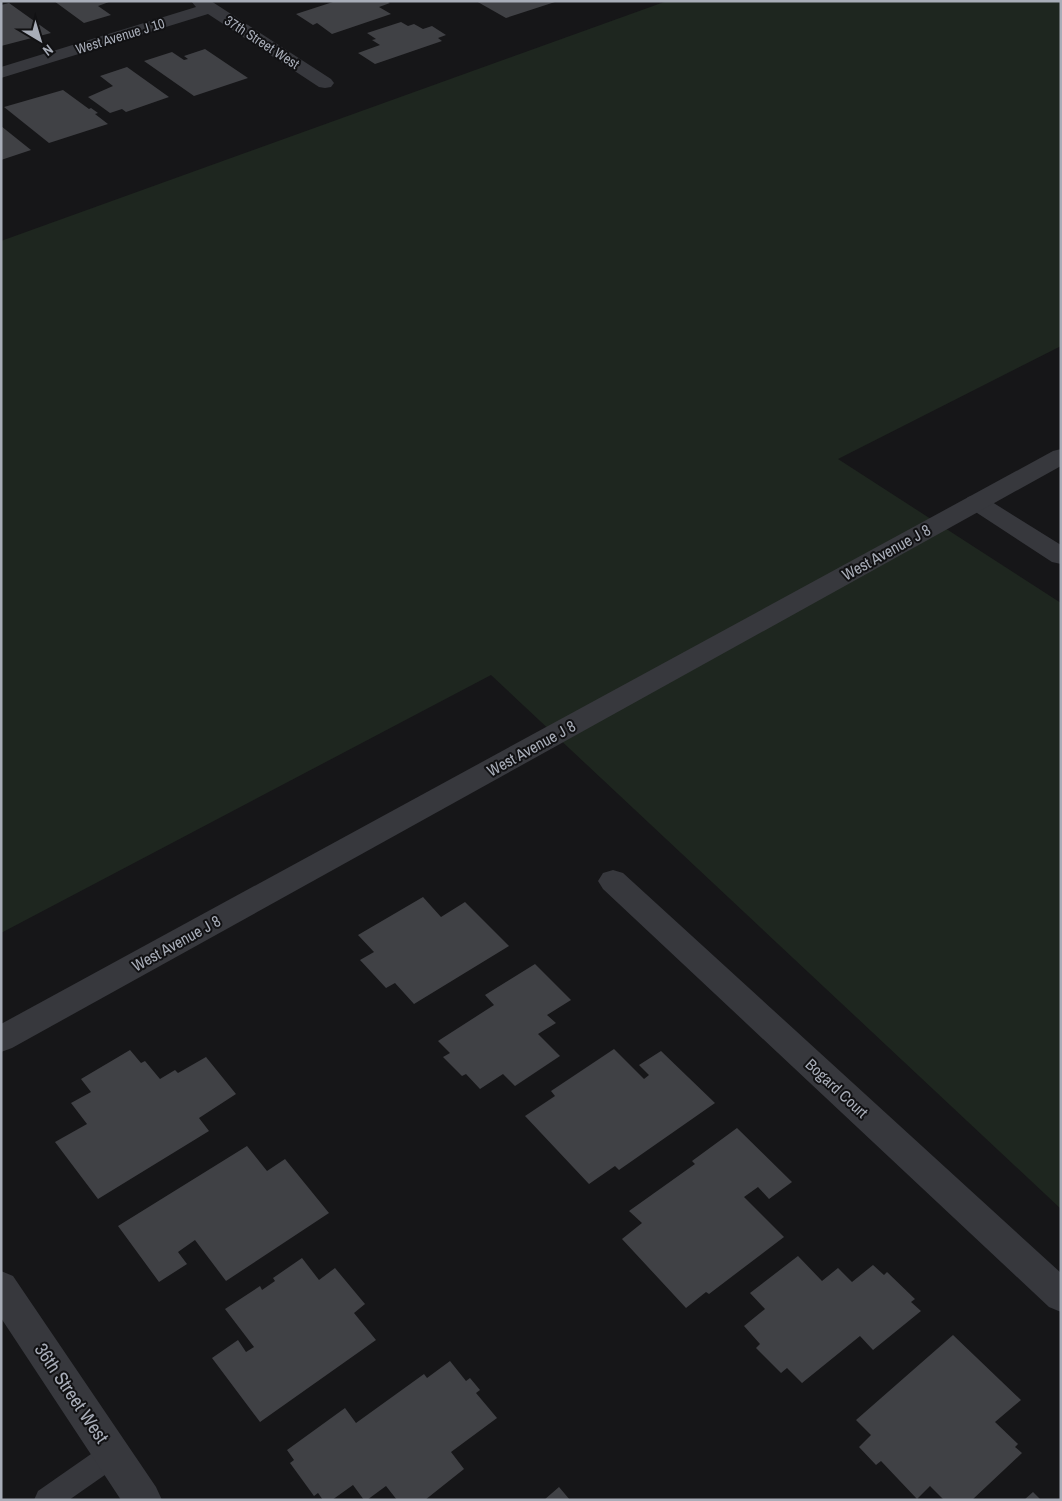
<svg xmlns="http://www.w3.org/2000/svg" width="1062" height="1501" font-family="'Archivo Narrow',sans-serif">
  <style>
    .green { fill: #1e261f }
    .building { fill: #404145 }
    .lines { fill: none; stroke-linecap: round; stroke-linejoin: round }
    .service { fill: #37383d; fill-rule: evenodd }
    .minor { fill: #37383d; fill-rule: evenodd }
    .tertiary { fill: #37383d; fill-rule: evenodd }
    .labels { text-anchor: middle; stroke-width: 4; stroke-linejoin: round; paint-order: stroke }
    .far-street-label { font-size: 14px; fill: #a8adb8; stroke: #111113 }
    .street-label { font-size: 16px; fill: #a8adb8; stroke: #111113 }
    .near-street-label { font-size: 19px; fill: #a8adb8; stroke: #111113 }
  </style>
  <rect width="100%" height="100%" fill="#161618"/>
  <path class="green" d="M667 1H1061V346L838 459 1061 603V1209L491 675 1 933V241Z"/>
  <path class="building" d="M54 1H107L109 2 98 6 111 15 84 23Z
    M336 1H386L390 3 379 7 391 14 332 34 317 23 313 25 296 14Z
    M476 1H555V2L506 18Z
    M9 3 51 33 1 46V5Z
    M401 22 408 26 414 24 423 29 432 26 446 35 438 38 442 41 375 64 358 53 380 45 372 40 376 39 367 33Z
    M205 49 248 78 194 96 144 61 172 52 184 60 188 59 184 56Z
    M127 67 169 97 126 112 122 109 110 113 88 97 113 86 100 76Z
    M63 90 89 109 91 108 98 113 95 114 108 124 49 143 4 107Z
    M1 126 31 150 1 160Z
    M423 897 441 917 465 902 509 946 414 1004 395 983 386 988 360 960 374 952 358 935Z
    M535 964 571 1000 547 1015 556 1023 538 1034 560 1056 515 1086 503 1074 480 1089 466 1074 462 1076 443 1057 450 1053 438 1041 494 1005 485 995Z
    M614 1049 644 1079 649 1075 639 1065 661 1051 715 1103 619 1170 615 1166 589 1184 525 1116 555 1096 551 1091Z
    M130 1050 141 1063 145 1061 160 1079 175 1070 178 1073 206 1057 236 1094 199 1118 209 1131 98 1199 55 1142 87 1124 71 1103 91 1092 81 1079Z
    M737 1128 792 1182 769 1199 758 1187 744 1197 784 1237 709 1294 706 1292 686 1308 622 1239 642 1223 629 1211 695 1164 692 1161Z
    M247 1146 267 1171 285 1159 329 1213 226 1281 195 1240 178 1252 187 1264 159 1282 118 1226Z
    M798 1256 822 1281 838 1268 852 1282 873 1265 884 1275 887 1272 915 1299 911 1302 921 1311 873 1350 860 1336 802 1383 787 1368 781 1373 756 1348 760 1344 744 1326 765 1309 750 1293Z
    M302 1258 319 1280 335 1268 365 1304 354 1313 376 1340 260 1422 212 1358 238 1340 246 1352 254 1347 225 1309 260 1286 262 1290 275 1281 273 1278Z
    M953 1335 1021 1400 995 1422 1018 1444 1015 1447 1022 1453 972 1500H944L930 1486 917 1499 881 1461 876 1465 859 1447 871 1435 856 1420Z
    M450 1361 466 1381 470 1378 480 1390 476 1393 497 1418 451 1452 464 1469 425 1500H397L386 1486 367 1500H364L353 1485 332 1500H323L318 1493 314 1496 290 1463 294 1460 287 1450 345 1408 356 1423 424 1374 427 1378Z
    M559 1487 570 1500H544Z
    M1033 1492 1041 1500H1024Z"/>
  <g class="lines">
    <path class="service" d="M113 1442 122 1445 126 1454 122 1463 69 1500H34L38 1491 104 1445Z"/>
    <path class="minor" d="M191 1H211L331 79 334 83 331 87 325 88 319 87 208 14 1 78V67L196 7Z
      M976 495 984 497 1061 545V564L1052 562 968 507 964 502 968 497Z
      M613 870 623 873 1061 1273V1312L1049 1307 603 889 598 881 603 873Z
      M1 1271 13 1276 156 1487 162 1500H121L1 1318Z"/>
    <path class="tertiary" d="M1061 449V466L12 1048 1 1052V1024L1053 451Z"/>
  </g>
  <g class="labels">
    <g class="far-street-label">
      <text transform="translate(120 36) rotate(-17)" y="5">West Avenue J 10</text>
      <text transform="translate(262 42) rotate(33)" y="5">37th Street West</text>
    </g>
    <g class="street-label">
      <text transform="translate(886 552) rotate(-29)" y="6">West Avenue J 8</text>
      <text transform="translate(531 748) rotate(-29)" y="6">West Avenue J 8</text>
      <text transform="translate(176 943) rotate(-29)" y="6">West Avenue J 8</text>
      <text transform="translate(837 1088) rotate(43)" y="6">Bogard Court</text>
    </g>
    <g class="near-street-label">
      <text transform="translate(72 1393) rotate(56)" y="7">36th Street West</text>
    </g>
  </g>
  <rect width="1062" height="1501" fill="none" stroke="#a8adb8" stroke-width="5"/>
  <g transform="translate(40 40) rotate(142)" stroke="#111113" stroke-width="4" paint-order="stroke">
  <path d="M0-4L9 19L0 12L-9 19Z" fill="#a8adb8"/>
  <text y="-8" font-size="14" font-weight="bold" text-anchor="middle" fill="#a8adb8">N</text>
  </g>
</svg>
